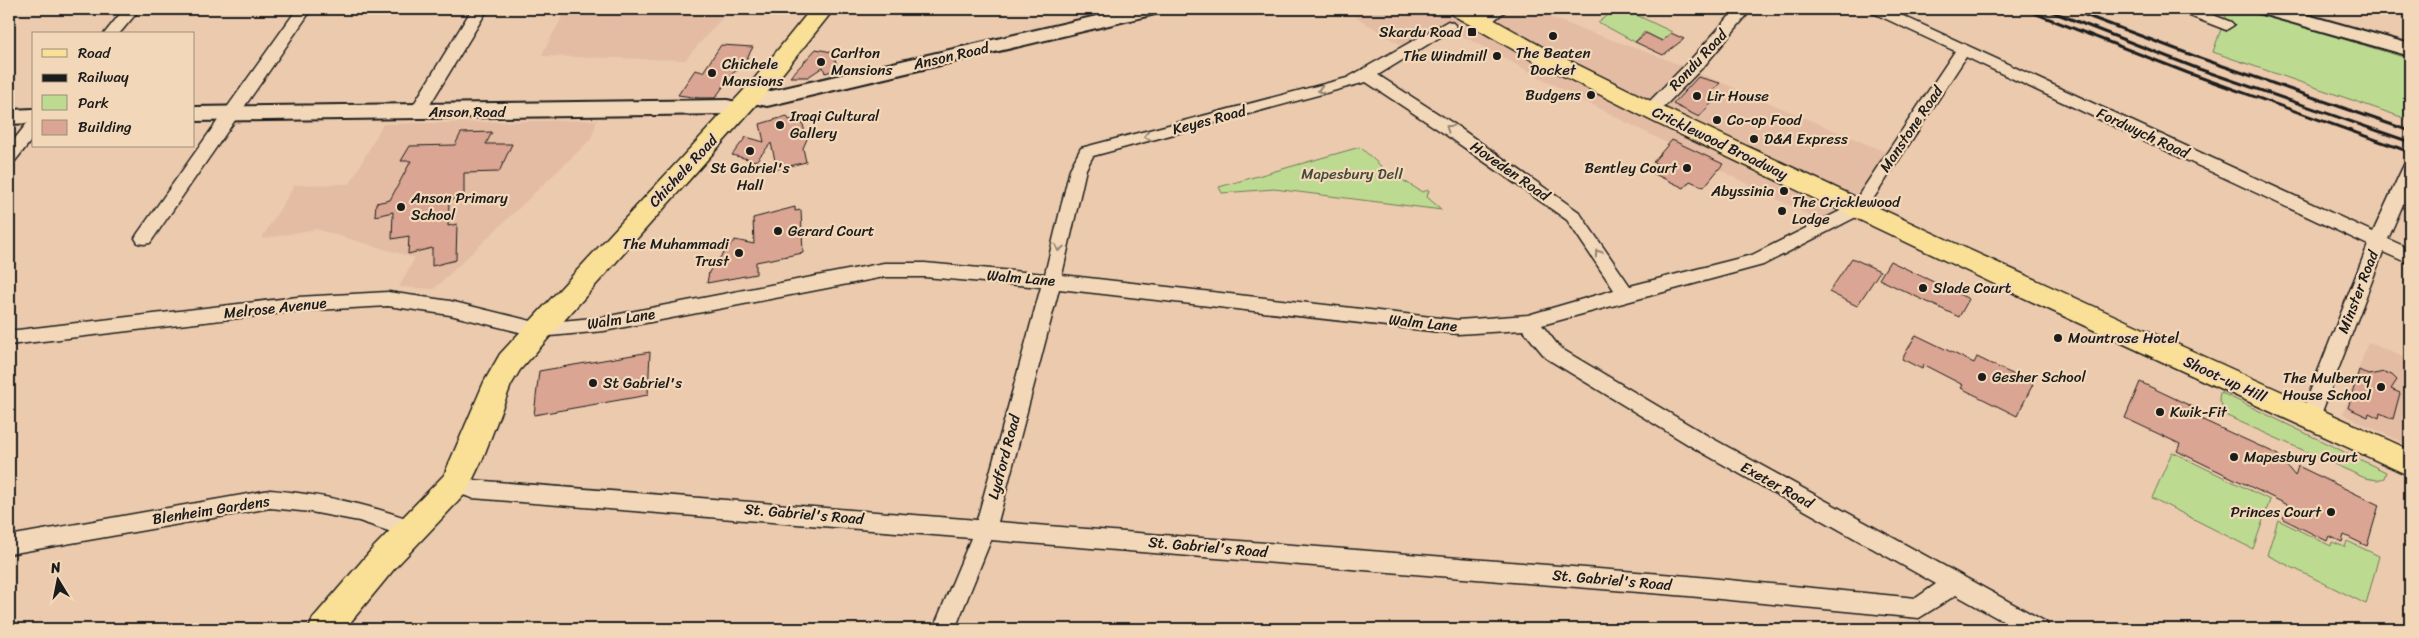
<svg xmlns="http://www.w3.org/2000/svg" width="2419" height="638" font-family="Sriracha,sans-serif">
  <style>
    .built { fill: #e3bca3 }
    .green { fill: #bdda91; stroke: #6c7b56 }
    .building { fill: #daa592; stroke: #1c1c1c }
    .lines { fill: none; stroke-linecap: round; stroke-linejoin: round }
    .minor-casing { stroke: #1c1c1c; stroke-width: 3 }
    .tertiary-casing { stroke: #1c1c1c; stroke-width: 4 }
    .primary-casing { stroke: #1c1c1c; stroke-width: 3 }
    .minor { fill: #f2d8b9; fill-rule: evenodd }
    .tertiary { fill: #f2d8b9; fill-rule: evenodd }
    .primary { fill: #fadf96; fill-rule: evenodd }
    .rail { stroke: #1c1c1c; stroke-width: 3 }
    .oneway { stroke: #928372 }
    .poi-dot { fill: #1c1c1c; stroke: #f2d8b9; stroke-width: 2 }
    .labels { text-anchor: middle; stroke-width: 4.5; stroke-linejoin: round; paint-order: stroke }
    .poi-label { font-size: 15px; fill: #1c1c1c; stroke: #f2d8b9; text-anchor: start }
    .street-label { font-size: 15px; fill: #1c1c1c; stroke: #f2d8b9 }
    .park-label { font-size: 15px; fill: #444c39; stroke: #f2d8b9 }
  </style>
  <rect width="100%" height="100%" fill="#eccaae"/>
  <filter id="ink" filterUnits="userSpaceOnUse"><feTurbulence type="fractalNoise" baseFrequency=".02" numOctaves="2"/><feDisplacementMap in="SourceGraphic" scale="10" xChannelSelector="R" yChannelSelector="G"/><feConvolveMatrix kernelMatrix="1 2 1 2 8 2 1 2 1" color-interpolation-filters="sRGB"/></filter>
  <g filter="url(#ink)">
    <path class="built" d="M577 9H730L685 60 541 56 566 10Z
      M1343 9H1526L1668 60 1890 154 1859 207 1822 222 1575 96 1454 31 1406 48Z
      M597 120 591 139 434 289 399 287 415 258 316 229 261 239 295 185 350 184 383 124Z
      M2368 342 2410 360V446L2343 414Z"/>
    <path class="green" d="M1616 9H1624L1672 32 1662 41 1644 32 1635 42 1598 22Z
      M2228 9H2243L2410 59V120L2213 52Z
      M1360 147 1383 168 1422 192 1429 190 1427 197 1442 210 1274 189 1222 193 1219 187Z
      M2220 392 2386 472 2384 478 2377 480 2365 478 2227 416 2219 399Z
      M2172 452 2270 500 2253 549 2152 498Z
      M2278 520 2331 546 2332 542 2345 547 2347 541 2379 556 2366 604 2267 555Z"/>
    <path class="building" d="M1646 33 1662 41 1671 33 1684 39 1663 55 1635 42Z
      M721 45 753 47 742 67 733 73 715 98H699L678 95 695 70 703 72Z
      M816 49 837 53 835 60 839 69 825 73 823 67 808 77H790Z
      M1698 77 1720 83 1710 94 1717 97 1699 117 1673 104Z
      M787 116 789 120 801 118 807 139 803 148 806 162 777 169 771 143 756 161 732 155 746 137 764 142 760 124Z
      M492 132 486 144H512L499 172 464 173V197L449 200 448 226 457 224 456 260 432 266V248L408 254 409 236 392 239 393 212 375 216 376 203 390 200 411 161H401L410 146 455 145 461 133Z
      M1672 140 1723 164 1704 187 1690 181 1684 188 1650 172 1658 164 1653 162Z
      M795 207V211L801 210 803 253 756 262V274L707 283 709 272 716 262 735 240 754 244 753 218Z
      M1852 258 1880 271 1857 306 1829 292Z
      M1890 261 1969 299 1959 317 1879 279Z
      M1916 335 1974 363 1977 357 2033 384 2017 416 1961 388 1963 385 1924 365 1922 369 1902 359Z
      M650 352 648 395 534 415 539 371Z
      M2359 370 2369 375 2384 372 2392 375 2397 380 2391 389 2400 393 2393 419 2380 413 2379 418 2369 413 2368 417 2348 408Z
      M2140 382 2195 408 2192 415 2277 454 2295 476 2298 466 2379 505 2367 546 2344 535 2342 542 2329 536 2327 541 2283 519 2288 505 2177 451 2180 444 2125 418Z"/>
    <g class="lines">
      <defs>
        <path id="minor" d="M124 9H140L119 34H104Z
          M297 9H312L150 243 144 244 138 243 135 238 138 233Z
          M472 9H488L423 116H411L409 112Z
          M1491 9H1508L1488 25H1478L1475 22Z
          M1736 9H1752L1705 65 1657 114H1645L1643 110 1645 106 1693 57Z
          M1869 9H1888L2373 232 2402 169 2404 165 2410 163V188L2388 239 2410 249V264L2383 252 2320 417 2317 423 2310 425 2303 423 2300 417 2368 245 1966 57 1864 213 1763 265 1542 325 1560 348 1708 436 2046 622 2049 629H2017L1956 595 1919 618 1688 596 991 540 955 629H933L971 538 472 498 448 490 445 484 448 478 455 475 472 480 977 520 1041 287 925 277H884L604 331 539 337 450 315 388 306 298 311 9 345V331L298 297 388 292 450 301 539 323 604 317 884 263H925L1045 274 1070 169 1081 148 1347 78 1448 21 1453 23 1456 26 1453 29 1378 75 1454 124 1579 212 1630 286 1752 255 1852 205 1955 51 1871 12ZM1366 82 1442 132 1567 220 1614 290 1528 315 1458 320 1062 275 1086 169 1093 156ZM1059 289 1458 334 1523 330 1546 358 1694 448 1936 584 1916 598 1688 576 998 522Z
          M2177 9H2198L2231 22 2234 25 2226 30 2221 28 2180 12Z
          M34 121V137L15 161 9 163V146L28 122Z
          M270 490C326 495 367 504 420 523L423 530 420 537 412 539 359 521 311 512 270 508 9 554V536Z"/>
        <path id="tertiary" d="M1127 9H1161L1158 13 1151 15 767 106 744 101 741 96 744 91 751 89 767 92Z
          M2256 9H2286L2410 44V56L2258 13Z
          M727 100 746 104 749 109 746 114 739 116 727 114 194 121V107Z
          M34 109V123L9 124V110Z"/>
        <path id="primary" d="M811 9H834L771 88 520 370 511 385 483 458 466 493 395 568 345 629H309L313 618 373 548 444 475 484 382 500 354 755 78Z
          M1448 9H1475L1546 49 1669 110 1950 241 2410 450V476L2009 291 1652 121 1530 59 1451 14Z"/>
      </defs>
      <use href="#minor" class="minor-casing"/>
      <use href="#tertiary" class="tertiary-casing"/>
      <use href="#primary" class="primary-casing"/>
      <use href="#minor" class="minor"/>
      <use href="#tertiary" class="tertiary"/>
      <use href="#primary" class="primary"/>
      <path class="rail" d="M2024 9 2188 73 2410 152
        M2045 9 2199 69 2410 142
        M2069 9 2197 57 2410 131"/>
    </g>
    <defs><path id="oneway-chevron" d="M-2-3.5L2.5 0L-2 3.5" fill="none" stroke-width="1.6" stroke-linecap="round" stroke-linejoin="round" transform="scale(1.25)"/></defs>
    <g class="oneway">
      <use href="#oneway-chevron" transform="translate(1321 90) rotate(165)"/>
      <use href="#oneway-chevron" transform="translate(1449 128) rotate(-146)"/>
      <use href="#oneway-chevron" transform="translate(1147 136) rotate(165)"/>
      <use href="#oneway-chevron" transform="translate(1059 248) rotate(104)"/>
      <use href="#oneway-chevron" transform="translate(1598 253) rotate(-125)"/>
    </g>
  </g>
  <g class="poi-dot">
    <rect x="1467" y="27" width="10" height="10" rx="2.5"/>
    <circle cx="1553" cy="36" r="5"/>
    <circle cx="1497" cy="56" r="5"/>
    <circle cx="821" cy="62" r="5"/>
    <circle cx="712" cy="73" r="5"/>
    <circle cx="1591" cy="95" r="5"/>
    <circle cx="1697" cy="96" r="5"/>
    <circle cx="1717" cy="120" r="5"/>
    <circle cx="780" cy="125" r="5"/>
    <circle cx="1754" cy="139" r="5"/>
    <circle cx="750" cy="151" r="5"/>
    <circle cx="1687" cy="168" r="5"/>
    <circle cx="1784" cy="191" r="5"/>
    <circle cx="401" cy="207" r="5"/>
    <circle cx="1782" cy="211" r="5"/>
    <circle cx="778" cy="231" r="5"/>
    <circle cx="739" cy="253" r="5"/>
    <circle cx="1923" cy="288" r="5"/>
    <circle cx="2058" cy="338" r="5"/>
    <circle cx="1982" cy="377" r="5"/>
    <circle cx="593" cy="383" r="5"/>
    <circle cx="2381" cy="387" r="5"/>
    <circle cx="2160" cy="412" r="5"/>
    <circle cx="2234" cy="457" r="5"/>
    <circle cx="2331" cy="512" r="5"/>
  </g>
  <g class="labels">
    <g class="poi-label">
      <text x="1462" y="37" text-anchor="end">Skardu Road</text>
      <text x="831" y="58">Carlton<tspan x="831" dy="17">Mansions</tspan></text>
      <text x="1553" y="58" text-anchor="middle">The Beaten<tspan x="1553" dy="17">Docket</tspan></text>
      <text x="1487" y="61" text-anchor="end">The Windmill</text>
      <text x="722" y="69">Chichele<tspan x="722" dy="17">Mansions</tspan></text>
      <text x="1581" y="100" text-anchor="end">Budgens</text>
      <text x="1707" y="101">Lir House</text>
      <text x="790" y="121">Iraqi Cultural<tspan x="790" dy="17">Gallery</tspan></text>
      <text x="1727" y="125">Co-op Food</text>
      <text x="1764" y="144">D&amp;A Express</text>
      <text x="750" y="173" text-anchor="middle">St Gabriel's<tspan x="750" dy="17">Hall</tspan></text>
      <text x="1677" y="173" text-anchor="end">Bentley Court</text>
      <text x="1774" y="196" text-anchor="end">Abyssinia</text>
      <text x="411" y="203">Anson Primary<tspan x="411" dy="17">School</tspan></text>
      <text x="1792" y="207">The Cricklewood<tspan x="1792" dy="17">Lodge</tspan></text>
      <text x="788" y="236">Gerard Court</text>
      <text x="729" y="249" text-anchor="end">The Muhammadi<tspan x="729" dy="17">Trust</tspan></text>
      <text x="1933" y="293">Slade Court</text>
      <text x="2068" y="343">Mountrose Hotel</text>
      <text x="1992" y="382">Gesher School</text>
      <text x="2371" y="383" text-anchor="end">The Mulberry<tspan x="2371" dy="17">House School</tspan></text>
      <text x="603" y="388">St Gabriel's</text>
      <text x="2170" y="417">Kwik-Fit</text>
      <text x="2244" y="462">Mapesbury Court</text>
      <text x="2321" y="517" text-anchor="end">Princes Court</text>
    </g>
    <g class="street-label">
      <text transform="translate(951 56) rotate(-13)" y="5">Anson Road</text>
      <text transform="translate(1698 60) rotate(-47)" y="5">Rondu Road</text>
      <text x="467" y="117">Anson Road</text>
      <text transform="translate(1209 120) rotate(-15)" y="5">Keyes Road</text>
      <text transform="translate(1911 129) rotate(-56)" y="5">Manstone Road</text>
      <text transform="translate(2143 133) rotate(25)" y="5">Fordwych Road</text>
      <text transform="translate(1720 143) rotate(26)" y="5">Cricklewood Broadway</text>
      <text transform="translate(683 171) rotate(-47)" y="5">Chichele Road</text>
      <text transform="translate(1510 171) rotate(35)" y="5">Hoveden Road</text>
      <text transform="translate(1021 278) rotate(5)" y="5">Walm Lane</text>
      <text transform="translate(2358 292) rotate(-69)" y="5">Minster Road</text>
      <text transform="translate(275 308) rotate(-6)" y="5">Melrose Avenue</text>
      <text transform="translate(621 319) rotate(-9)" y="5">Walm Lane</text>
      <text transform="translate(1423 323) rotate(6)" y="5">Walm Lane</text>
      <text transform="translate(2225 379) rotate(25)" y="5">Shoot-up Hill</text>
      <text transform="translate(1004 457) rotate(-75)" y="5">Lydford Road</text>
      <text transform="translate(1777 485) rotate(29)" y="5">Exeter Road</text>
      <text transform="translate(211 510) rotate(-9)" y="5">Blenheim Gardens</text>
      <text transform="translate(804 514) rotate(5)" y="5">St. Gabriel's Road</text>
      <text transform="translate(1208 547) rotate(5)" y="5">St. Gabriel's Road</text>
      <text transform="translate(1612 580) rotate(5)" y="5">St. Gabriel's Road</text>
    </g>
    <g class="park-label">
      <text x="1352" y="179">Mapesbury Dell</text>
    </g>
  </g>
  <rect width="2419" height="638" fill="none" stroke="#f2d8b9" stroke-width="30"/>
  <rect x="15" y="15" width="2389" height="608" fill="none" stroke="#1c1c1c" stroke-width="2" filter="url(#ink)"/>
  <rect x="32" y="32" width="162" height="115" fill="#f2d8b9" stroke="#9c8d7a"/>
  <rect x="42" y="49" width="25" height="8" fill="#fadf96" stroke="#9c8d7a"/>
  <text x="78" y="58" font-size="15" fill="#1c1c1c">Road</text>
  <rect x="42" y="74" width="25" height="8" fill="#1c1c1c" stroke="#9c8d7a"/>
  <text x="78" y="82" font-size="15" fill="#1c1c1c">Railway</text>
  <rect x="42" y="95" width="25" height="15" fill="#bdda91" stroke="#9c8d7a"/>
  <text x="78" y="108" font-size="15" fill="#1c1c1c">Park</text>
  <rect x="42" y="120" width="25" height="15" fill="#daa592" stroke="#9c8d7a"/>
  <text x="78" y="132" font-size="15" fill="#1c1c1c">Building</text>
  <g transform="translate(58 580) rotate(350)" stroke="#f2d8b9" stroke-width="4" paint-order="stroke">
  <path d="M0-4L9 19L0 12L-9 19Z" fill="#1c1c1c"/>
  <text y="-8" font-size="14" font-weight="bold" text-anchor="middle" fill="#1c1c1c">N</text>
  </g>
</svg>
